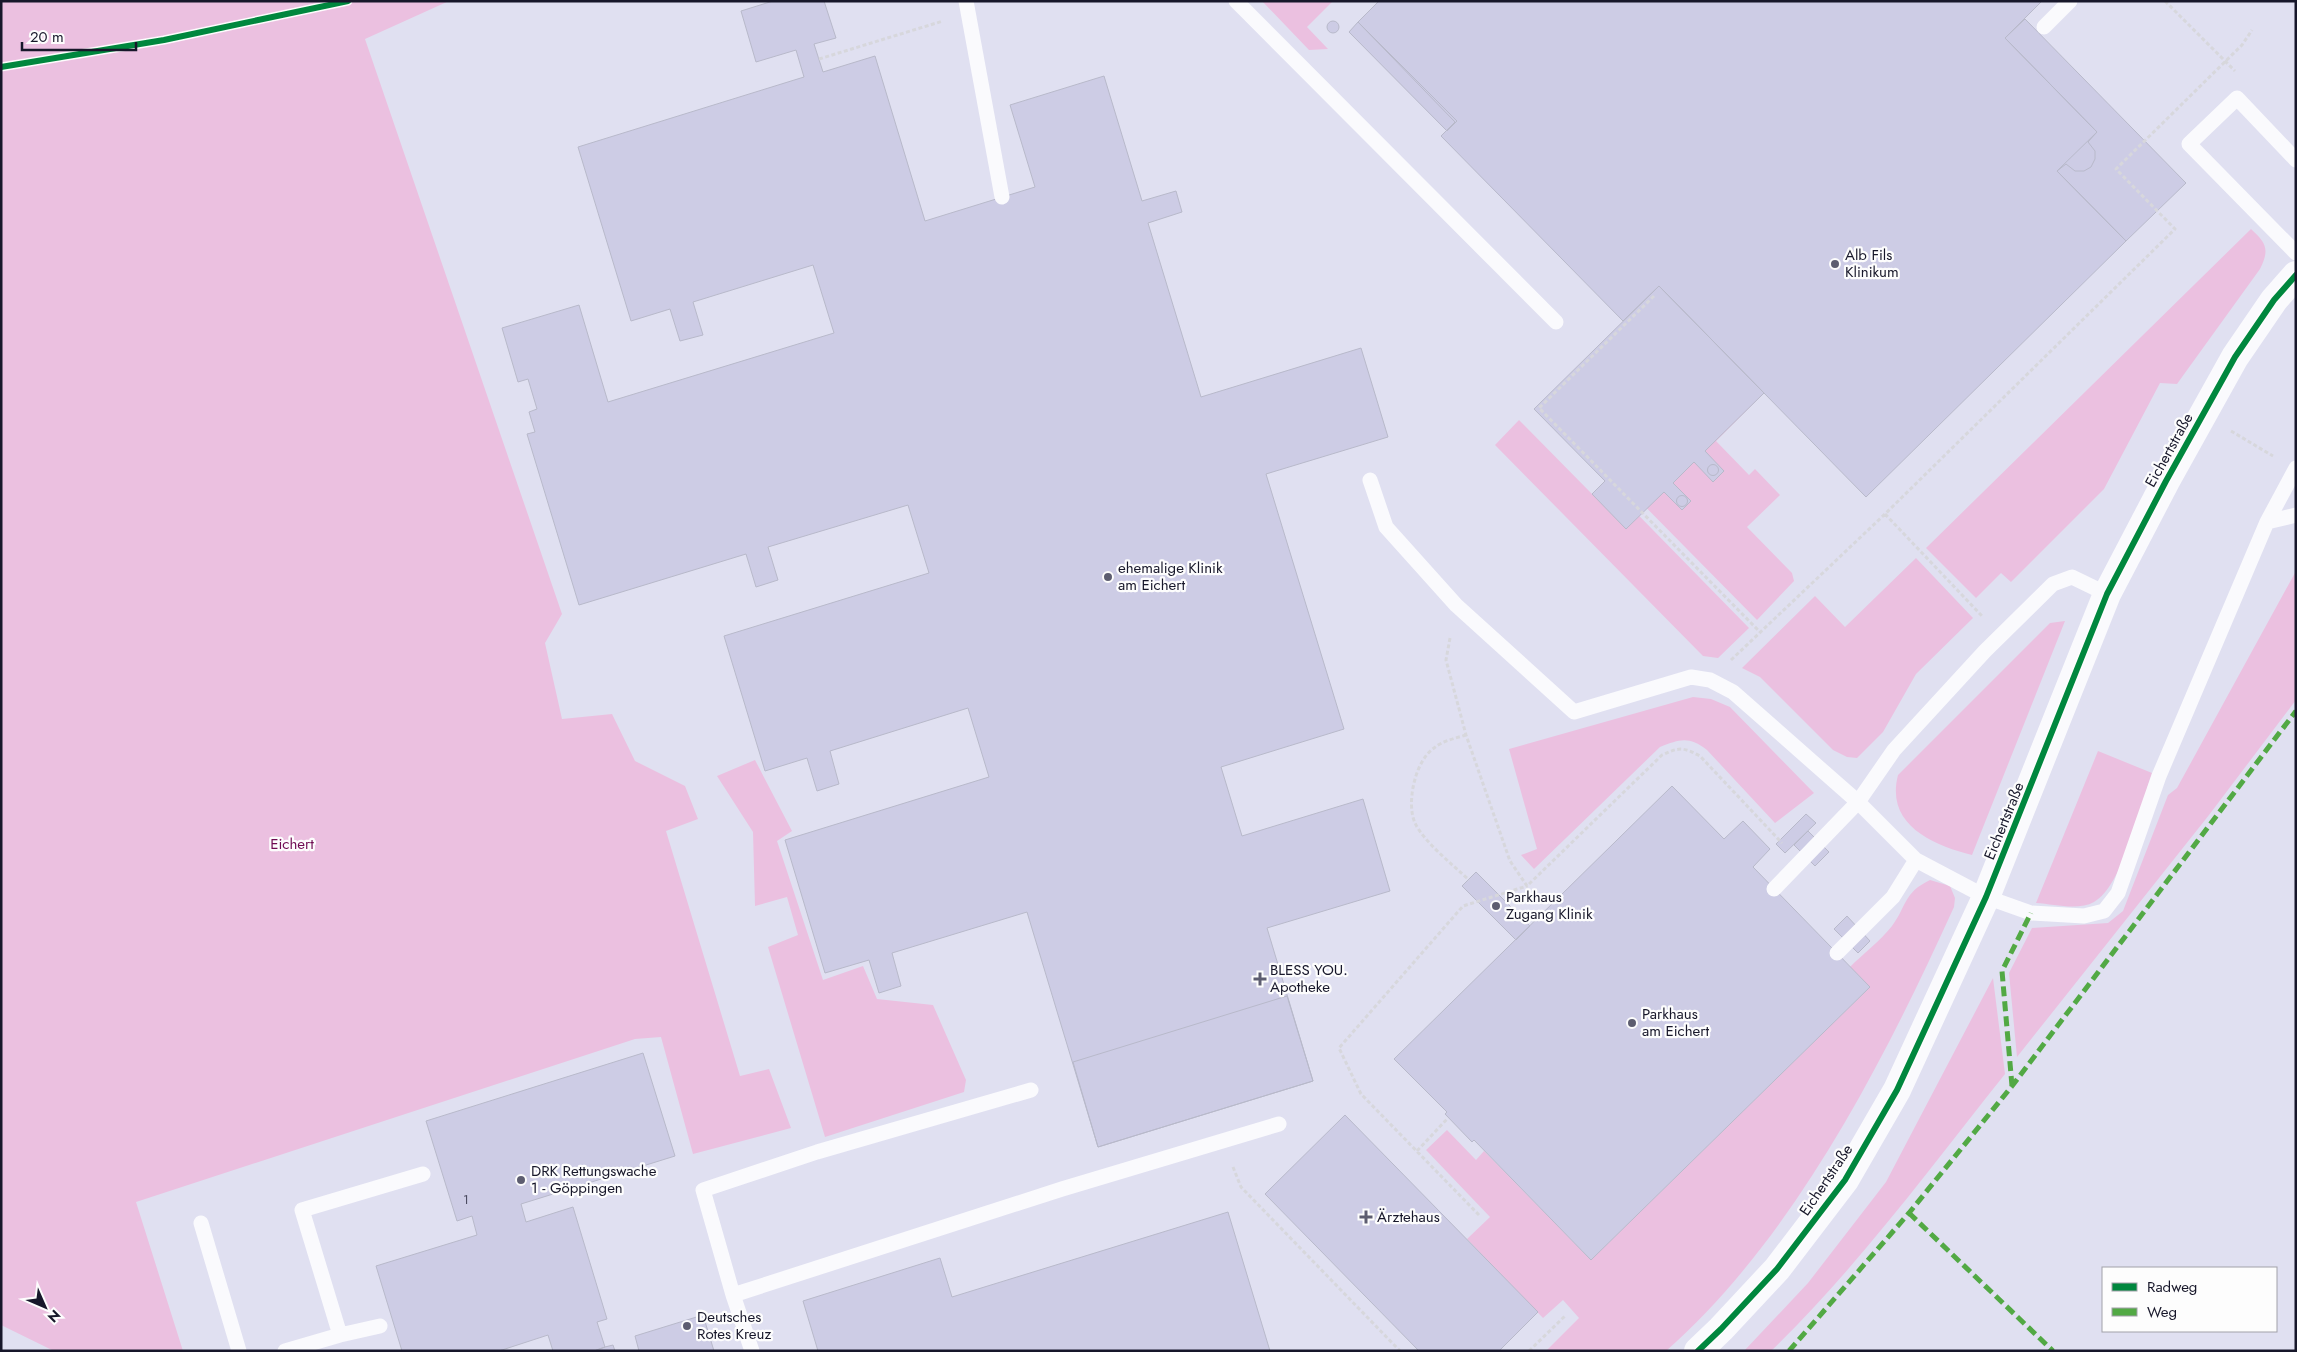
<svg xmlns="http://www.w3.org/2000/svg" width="2297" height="1352" font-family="Jost,sans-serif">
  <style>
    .green { fill: #ebc0e0 }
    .building { fill: #cdcce5; stroke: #b8b9ca }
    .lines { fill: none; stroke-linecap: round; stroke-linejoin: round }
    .path { stroke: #d7d7dc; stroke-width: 3; stroke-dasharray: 4 2.5; stroke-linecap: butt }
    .lane { stroke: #fafafd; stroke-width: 15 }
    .secondary { stroke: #fafafd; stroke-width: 28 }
    .quiet { stroke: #52a944; stroke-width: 5; stroke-dasharray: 10 5; stroke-linecap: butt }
    .cycleway-casing { stroke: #fdfdfd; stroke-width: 9 }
    .cycleway { stroke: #00873e; stroke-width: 6 }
    .poi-dot { fill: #5d5d70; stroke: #fdfdfd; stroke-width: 2 }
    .labels { text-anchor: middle; stroke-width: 4.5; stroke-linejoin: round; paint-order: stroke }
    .number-label { font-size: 12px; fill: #444459 }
    .poi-label { font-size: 15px; fill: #17172a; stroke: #fdfdfd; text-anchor: start }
    .street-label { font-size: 15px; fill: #17172a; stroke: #fdfdfd }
    .park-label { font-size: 15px; fill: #6f0a52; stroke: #fdfdfd }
  </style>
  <rect width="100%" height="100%" fill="#e0e0f1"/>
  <path class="green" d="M1 1H449L365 39 562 614 545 643 562 719 612 714 635 761 685 786 698 819 666 831 740 1076 769 1069 791 1128 693 1154 661 1037 635 1039 136 1202 183 1351H54L1 1325Z
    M1262 1H1333L1307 27 1328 49 1309 50Z
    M2251 229C2266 243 2270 249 2260 269L2177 384 2160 383 2104 489 2011 582 2001 573 1976 598 1926 548Z
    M1764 393 1716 441 1749 475 1755 469 1780 495 1747 527 1792 573 1794 581 1757 620 1546 406Z
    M1519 420 1592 494 1605 481 1749 628 1718 658 1703 656 1495 445Z
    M1916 558 1973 618 1916 674 1883 732 1857 758 1847 757 1833 750 1760 677 1742 668 1815 596 1845 627Z
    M2296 571V700L2209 815 2017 1057 2009 973 2032 928 2108 923 2123 911 2168 795 2177 788Z
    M2065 621 1972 855C1933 845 1885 825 1898 775L2050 623Z
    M1693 697 1711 699 1730 707 1814 793 1775 823 1707 750C1689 736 1680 739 1660 747L1534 869 1521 855 1537 849 1509 749Z
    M2098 751 2152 773C2141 805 2123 886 2094 902 2078 911 2054 904 2036 903Z
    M755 760 792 831 777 841 823 980 863 966 877 999 933 1005 966 1080 964 1092 825 1137 768 947 798 935 787 897 755 906 753 832 717 776Z
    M1930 880 1950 886 1955 898 1954 907C1884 1061 1794 1238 1666 1351H1546L1579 1318 1563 1300 1543 1318 1467 1239 1490 1217 1426 1150 1447 1130 1476 1160 1484 1151 1591 1260 1870 987 1850 967C1863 954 1880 941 1892 926 1907 906 1903 893 1930 880Z
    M1993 978 2005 1074C1930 1168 1858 1267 1771 1351H1744L1808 1283 1886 1182Z"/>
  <path class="building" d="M773 1H824L836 38 814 44 823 72 875 56 925 221 1035 187 1010 105 1104 76 1142 201 1176 191 1182 212 1148 223 1201 397 1361 348 1388 437 1266 474 1344 729 1221 767 1242 836 1363 799 1390 891 1267 928 1313 1081 1098 1147 1027 912 892 953 901 986 879 993 869 960 825 973 785 840 989 777 968 708 830 751 839 784 817 791 807 758 765 771 724 636 929 573 908 505 768 547 778 580 756 587 746 554 579 605 527 434 535 432 529 412 537 409 528 379 518 382 502 328 579 305 608 402 834 333 813 265 693 302 703 335 680 341 670 309 631 321 578 147 804 77 796 50 756 62 741 11Z
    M1379 1H2042L2005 38 2097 132 2088 142 2095 151V159L2091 167 2084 171H2075L2066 164 2057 171 2126 241 1866 497 1659 286 1623 321 1441 136 1455 122 1358 22Z
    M2025 19 2186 183 2126 241 2057 171 2097 132 2005 38Z
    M1327 27a6 6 0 1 1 12 0a6 6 0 1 1-12 0Z
    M1358 22 1457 121 1447 131 1349 32Z
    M1659 286 1764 393 1705 451 1724 471 1713 482 1694 462 1673 483 1691 501 1682 510 1664 492 1626 529 1592 494 1605 481 1534 409Z
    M1707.5 470a5.5 5.5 0 1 1 11 0a5.5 5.5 0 1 1-11 0Z
    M1676.5 501a5.5 5.5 0 1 1 11 0a5.5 5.5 0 1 1-11 0Z
    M1672 786 1724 839 1743 821 1770 849 1753 867 1870 987 1591 1260 1474 1140 1472 1142 1445 1114 1447 1112 1394 1059Z
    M1806 814 1816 823 1785 853 1776 844Z
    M1808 831 1829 852 1815 866 1794 845Z
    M1476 872 1530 926 1516 940 1462 886Z
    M1847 916 1870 941 1858 953 1834 929Z
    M1287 996 1313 1081 1098 1147 1073 1062Z
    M643 1053 675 1156 521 1204 526 1222 573 1207 607 1319 597 1322 605 1347 594 1351H553L548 1335 499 1351H402L376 1266 477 1235 472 1216 457 1221 426 1121Z
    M1345 1115 1538 1312 1499 1351H1419L1265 1194Z
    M1228 1212 1270 1351H818L803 1301 940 1258 952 1297Z
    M703 1315 714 1351H639L635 1336Z
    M613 1345 615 1351H594L605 1347Z"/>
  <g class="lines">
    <path class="path" d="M2165 1 2235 71
      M819 59 943 21
      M1654 296 1539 408 1760 632
      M2231 431 2273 456
      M1885 514 1982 616
      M1450 638 1446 660 1466 735 1510 861 1527 886 1662 755C1679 747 1683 747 1700 756L1782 843
      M1731 660 1885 514 2175 229 2116 169 2242 45 2252 30
      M1466 735C1456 738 1442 741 1434 748 1415 761 1406 803 1415 823 1424 842 1453 865 1469 880
      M1417 1151 1448 1118
      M1233 1167 1241 1187 1400 1351
      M1479 1215 1361 1094 1339 1048 1463 906 1527 886
      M1529 1351 1565 1316"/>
    <path class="lane" d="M966 1 1002 197
      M1236 1 1556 322
      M2044 27 2070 1
      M2296 160 2237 98 2189 144 2296 253
      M2296 468 2267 522 2296 515
      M1370 480 1386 527 1456 605 1574 712 1691 677 1710 680 1733 692 1858 802 1916 860 1986 897 2031 913 2084 916 2104 911 2118 893 2159 776 2267 522
      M1774 889 1858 802 1894 750 1985 651 2053 584 2072 577 2107 594
      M1837 953 1893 897 1916 860
      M201 1223 239 1351
      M733 1295 1062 1189 1279 1124
      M340 1335 302 1210 423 1174
      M285 1351 340 1335 380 1326
      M752 1351 733 1295 703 1190 817 1152 1031 1090"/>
    <path class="secondary" d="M1698 1351 1721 1329 1777 1269 1845 1180 1897 1090 1986 897 2107 594 2166 481 2235 357 2274 300 2296 275"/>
    <path class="quiet" d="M2012 1086 2002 971 2031 913
      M1909 1213 2053 1351
      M1789 1351 1909 1213 2012 1086 2296 711"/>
    <defs>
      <path id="cycleway" d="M1 67 164 40 348 1
        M1698 1351 1721 1329 1777 1269 1845 1180 1897 1090 1986 897 2107 594 2166 481 2235 357 2274 300 2296 275"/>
    </defs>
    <use href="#cycleway" class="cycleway-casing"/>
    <use href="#cycleway" class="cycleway"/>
  </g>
  <g class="poi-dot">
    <circle cx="1835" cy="264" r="5"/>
    <circle cx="1108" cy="577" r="5"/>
    <circle cx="1496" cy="906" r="5"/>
    <path d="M1257.5 971.5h5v5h5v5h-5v5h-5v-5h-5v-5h5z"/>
    <circle cx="1632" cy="1023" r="5"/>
    <circle cx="521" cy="1180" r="5"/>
    <path d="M1363.5 1209.5h5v5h5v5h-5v5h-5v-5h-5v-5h5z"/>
    <circle cx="687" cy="1326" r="5"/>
  </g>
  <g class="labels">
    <g class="number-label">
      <text x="466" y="1204">1</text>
    </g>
    <g class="poi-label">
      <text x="1845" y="260">Alb Fils<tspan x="1845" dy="17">Klinikum</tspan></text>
      <text x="1118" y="573">ehemalige Klinik<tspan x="1118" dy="17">am Eichert</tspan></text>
      <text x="1506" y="902">Parkhaus<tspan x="1506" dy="17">Zugang Klinik</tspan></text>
      <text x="1270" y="975">BLESS YOU.<tspan x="1270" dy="17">Apotheke</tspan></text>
      <text x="1642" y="1019">Parkhaus<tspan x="1642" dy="17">am Eichert</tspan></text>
      <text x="531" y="1176">DRK Rettungswache<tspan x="531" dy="17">1 - Göppingen</tspan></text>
      <text x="1377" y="1222">Ärztehaus</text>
      <text x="697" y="1322">Deutsches<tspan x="697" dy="17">Rotes Kreuz</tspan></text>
    </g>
    <g class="street-label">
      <text transform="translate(2169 450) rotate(-61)" y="5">Eichertstraße</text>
      <text transform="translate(2004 821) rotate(-68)" y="5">Eichertstraße</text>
      <text transform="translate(1826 1180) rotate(-56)" y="5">Eichertstraße</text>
    </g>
    <g class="park-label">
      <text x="292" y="849">Eichert</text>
    </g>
  </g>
  <rect width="2297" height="1352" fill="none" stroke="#17172a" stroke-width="5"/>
  <rect x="2102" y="1267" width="175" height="65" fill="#fdfdfd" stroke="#a1a1a9"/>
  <rect x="2112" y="1283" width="25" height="8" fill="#00873e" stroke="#a1a1a9"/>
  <text x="2147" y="1292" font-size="15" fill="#17172a">Radweg</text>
  <rect x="2112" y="1308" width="25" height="8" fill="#52a944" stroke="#a1a1a9"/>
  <text x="2147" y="1317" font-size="15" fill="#17172a">Weg</text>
  <g transform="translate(45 1307) rotate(135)" stroke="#fdfdfd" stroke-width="4" paint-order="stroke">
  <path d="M0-4L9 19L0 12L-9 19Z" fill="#17172a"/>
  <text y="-8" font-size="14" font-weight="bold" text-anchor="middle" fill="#17172a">N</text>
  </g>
  <path d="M22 42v8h114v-8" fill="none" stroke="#17172a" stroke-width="2.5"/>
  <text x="30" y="42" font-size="15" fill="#17172a" stroke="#fdfdfd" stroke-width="4" paint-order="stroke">20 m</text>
</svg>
